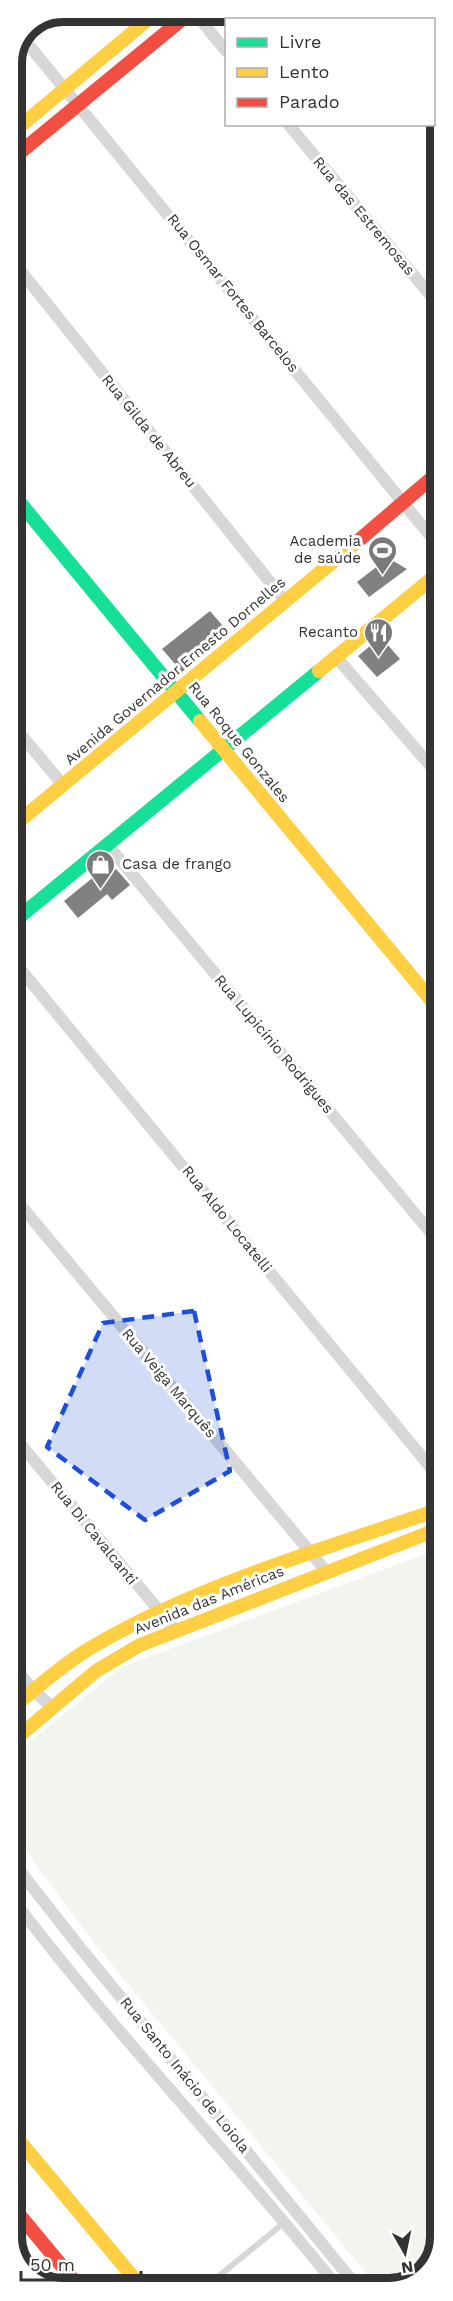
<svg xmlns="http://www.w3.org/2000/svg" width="453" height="2301" font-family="'Work Sans',sans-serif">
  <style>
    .green { fill: #f1f5ed }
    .building { fill: #818181 }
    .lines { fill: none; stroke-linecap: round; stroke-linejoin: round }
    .lane { stroke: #d7d7d7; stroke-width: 6 }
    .street { stroke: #d7d7d7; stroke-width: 12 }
    .fast { stroke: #16e098; stroke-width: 14 }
    .slow { stroke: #ffcf43; stroke-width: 14 }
    .jam { stroke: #f24e42; stroke-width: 14 }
    .marked { fill: #1d4ed8; fill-opacity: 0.2; stroke: #1d4ed8; stroke-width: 4.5; stroke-dasharray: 12 8; stroke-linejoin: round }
    .labels { text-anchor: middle; stroke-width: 6; stroke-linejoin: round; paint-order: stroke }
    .street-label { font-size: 15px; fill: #333; stroke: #fff }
    .poi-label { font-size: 15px; fill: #333; stroke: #fff; text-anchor: end }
    .rim { fill: none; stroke: #333; stroke-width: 8 }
  </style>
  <rect width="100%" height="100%" fill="#fff"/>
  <path class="green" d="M441 1548V2238L428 2271 397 2289H379L91 1939 12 1832V1756L122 1667Z"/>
  <path class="building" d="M388 558 407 569 369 597 357 582Z
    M210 611 229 633 182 672 162 649Z
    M381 637 400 659 377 677 358 656Z
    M116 869 130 885 112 900 107 894 78 918 64 901 101 871 107 877Z"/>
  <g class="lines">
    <path class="lane" d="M203 2289 285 2222"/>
    <path class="street" d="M194 12 226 51
      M386 12 392 20
      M23 38 441 549
      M434 72 441 81
      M288 124 441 308
      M12 260 286 602
      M337 658 441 778
      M12 724 63 785
      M107 844 441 1245
      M12 959 441 1480
      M12 1195 326 1571
      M12 1434 176 1631
      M12 1664 34 1691 53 1708
      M12 1861 78 1945 359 2289
      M12 1898C114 2033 233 2156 339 2289"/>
    <path class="fast" d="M12 493 200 721
      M12 923 319 671"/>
    <path class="slow" d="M12 133 157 12
      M319 671 441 571
      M200 721 441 1012
      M12 827 358 541
      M12 1708C38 1687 63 1664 92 1647 200 1584 323 1549 441 1509
      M12 1742 96 1671 140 1645 441 1528
      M12 2132 143 2289"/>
    <path class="jam" d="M12 159 191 12
      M358 541 441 470
      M12 2206 81 2289"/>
  </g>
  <path class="marked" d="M194 1311 230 1471 145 1520 47 1447 103 1323Z"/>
  <defs>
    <symbol id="stadium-pin" viewBox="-11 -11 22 30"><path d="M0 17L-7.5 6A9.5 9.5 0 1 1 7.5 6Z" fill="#7a7a7a" stroke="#fff"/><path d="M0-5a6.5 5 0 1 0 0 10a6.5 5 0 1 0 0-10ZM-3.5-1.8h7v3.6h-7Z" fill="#fff"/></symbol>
    <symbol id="restaurant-pin" viewBox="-11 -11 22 30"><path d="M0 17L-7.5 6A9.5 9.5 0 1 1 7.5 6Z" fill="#7a7a7a" stroke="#fff"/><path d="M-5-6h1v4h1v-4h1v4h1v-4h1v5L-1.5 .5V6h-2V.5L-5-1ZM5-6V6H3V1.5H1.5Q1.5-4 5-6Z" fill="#fff"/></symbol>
    <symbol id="shop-pin" viewBox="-11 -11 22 30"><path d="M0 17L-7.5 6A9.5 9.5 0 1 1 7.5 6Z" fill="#7a7a7a" stroke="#fff"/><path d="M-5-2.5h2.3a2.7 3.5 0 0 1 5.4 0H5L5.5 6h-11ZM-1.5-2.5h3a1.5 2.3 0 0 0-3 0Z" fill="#fff"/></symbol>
  </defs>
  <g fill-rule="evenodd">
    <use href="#stadium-pin" x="366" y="534" width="33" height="45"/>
    <use href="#restaurant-pin" x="362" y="616" width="33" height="45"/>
    <use href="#shop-pin" x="84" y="848" width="33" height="45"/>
  </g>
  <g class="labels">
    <g class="street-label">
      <text transform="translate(364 216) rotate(50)" y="5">Rua das Estremosas</text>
      <text transform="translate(233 293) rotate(51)" y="5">Rua Osmar Fortes Barcelos</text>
      <text transform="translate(149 431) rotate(51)" y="5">Rua Gilda de Abreu</text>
      <text transform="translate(175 671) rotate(-40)" y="5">Avenida Governador Ernesto Dornelles</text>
      <text transform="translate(239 742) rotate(51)" y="5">Rua Roque Gonzales</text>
      <text transform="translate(274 1044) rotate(50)" y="5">Rua Lupicínio Rodrigues</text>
      <text transform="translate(227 1219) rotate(51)" y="5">Rua Aldo Locatelli</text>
      <text transform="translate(169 1383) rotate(50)" y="5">Rua Veiga Marquês</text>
      <text transform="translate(94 1533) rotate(51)" y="5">Rua Di Cavalcanti</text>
      <text transform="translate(209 1600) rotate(-22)" y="5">Avenida das Américas</text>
      <text transform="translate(185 2075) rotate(51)" y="5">Rua Santo Inácio de Loiola</text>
    </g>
    <g class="poi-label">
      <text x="361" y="546">Academia<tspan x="361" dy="17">de saúde</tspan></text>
      <text x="358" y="637">Recanto</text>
      <text x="122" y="869" text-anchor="start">Casa de frango</text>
    </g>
  </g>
  <path d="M0 0H453V2301H0ZM63 22H389A41 41 0 0 1 430 63V2237A41 41 0 0 1 389 2278H63A41 41 0 0 1 22 2237V63A41 41 0 0 1 63 22Z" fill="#fff" fill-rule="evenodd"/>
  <path class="rim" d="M63 22H389A41 41 0 0 1 430 63V2237A41 41 0 0 1 389 2278H63A41 41 0 0 1 22 2237V63A41 41 0 0 1 63 22Z"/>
  <rect x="225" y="18" width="210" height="108" fill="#ffffff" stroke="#adadad" stroke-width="1.5"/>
  <rect x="237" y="38" width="30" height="9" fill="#16e098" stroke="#adadad" stroke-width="1.5"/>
  <text x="279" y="48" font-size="18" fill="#333333">Livre</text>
  <rect x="237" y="68" width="30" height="9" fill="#ffcf43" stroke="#adadad" stroke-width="1.5"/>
  <text x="279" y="78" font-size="18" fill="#333333">Lento</text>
  <rect x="237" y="98" width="30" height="9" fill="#f24e42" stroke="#adadad" stroke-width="1.5"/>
  <text x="279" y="108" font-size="18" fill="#333333">Parado</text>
  <g transform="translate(405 2253) rotate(171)" stroke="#ffffff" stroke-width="4.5" paint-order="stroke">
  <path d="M0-4.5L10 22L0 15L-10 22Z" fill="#333333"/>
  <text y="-9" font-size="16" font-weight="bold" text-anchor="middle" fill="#333333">N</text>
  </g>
  <path d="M21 2271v9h120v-9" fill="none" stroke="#333333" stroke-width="3"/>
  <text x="30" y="2271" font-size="18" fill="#333333" stroke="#ffffff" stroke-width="4.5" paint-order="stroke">50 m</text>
</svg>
